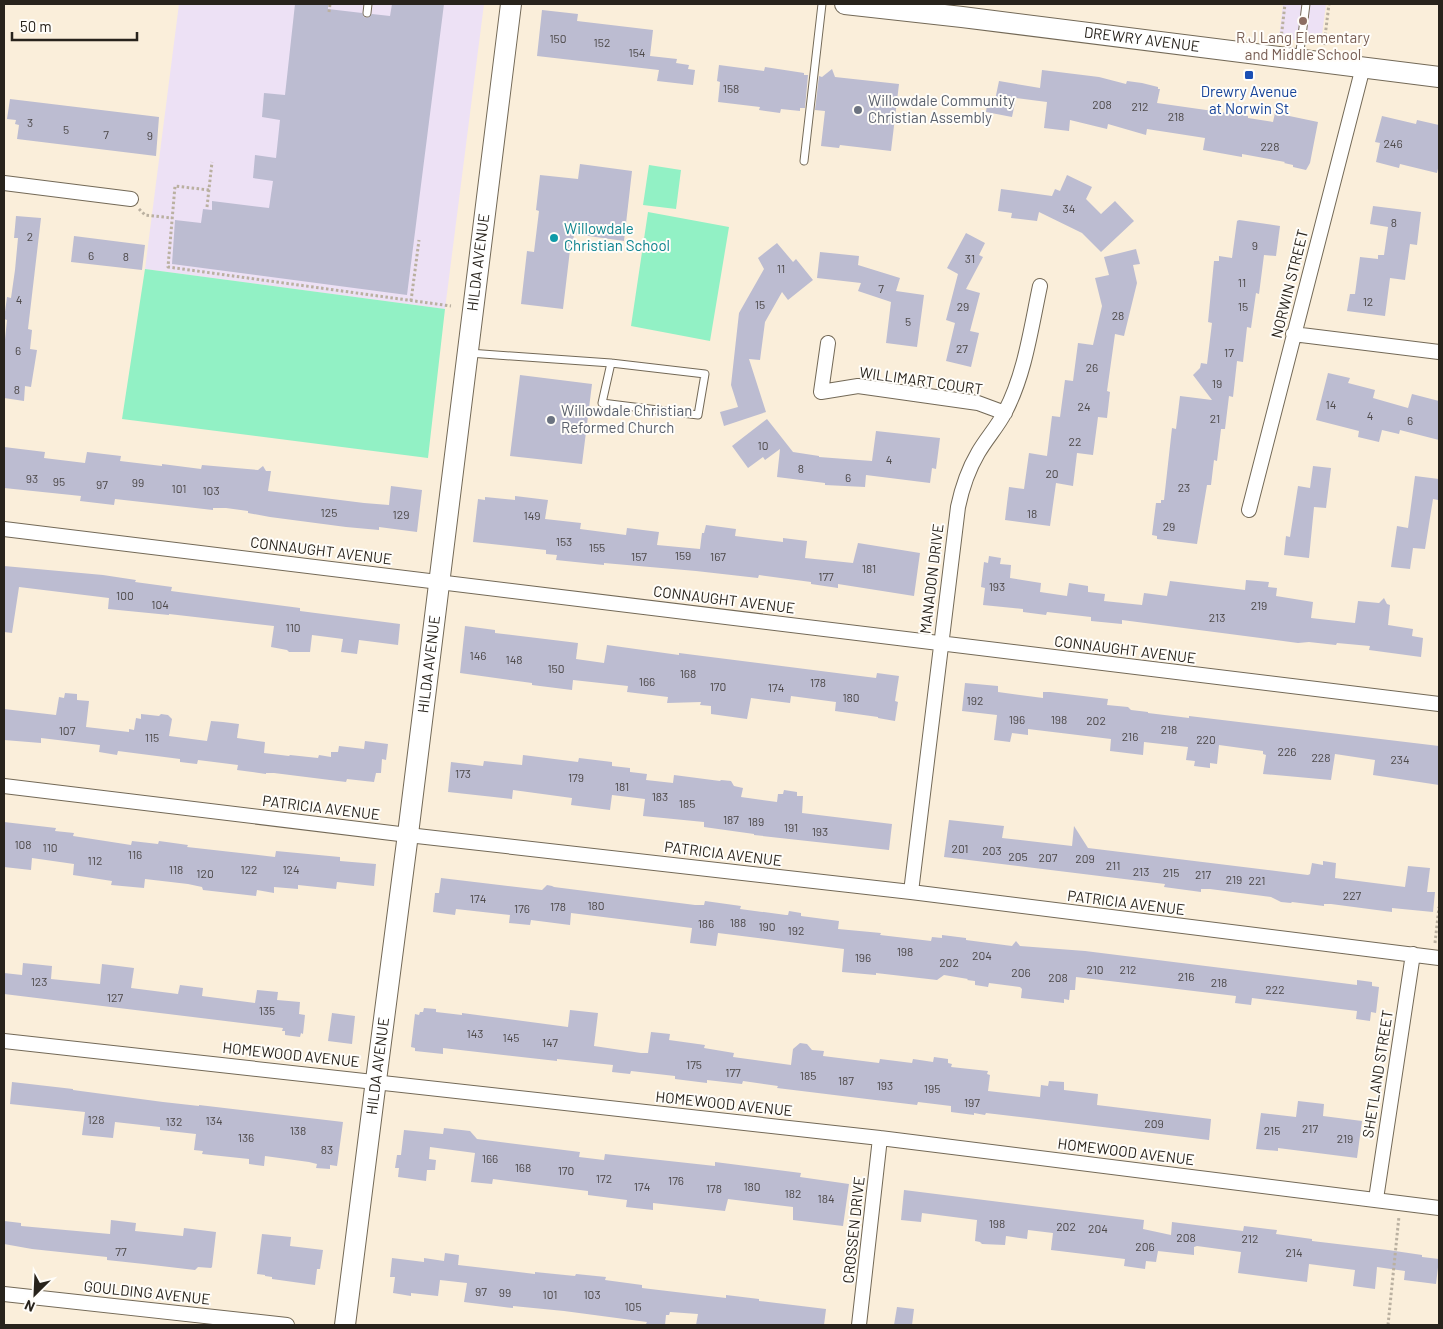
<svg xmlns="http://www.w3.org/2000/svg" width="1443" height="1329" font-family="Barlow,sans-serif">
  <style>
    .education { fill: #ede1f5 }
    .green { fill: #92f1c5 }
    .building { fill: #bcbcd1 }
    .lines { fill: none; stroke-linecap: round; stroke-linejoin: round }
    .lane-casing { stroke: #736957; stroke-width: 9 }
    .street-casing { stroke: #736957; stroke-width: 16 }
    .secondary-casing { stroke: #736957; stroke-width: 22 }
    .path { stroke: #bab0a0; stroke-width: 3; stroke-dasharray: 2.5 2.5; stroke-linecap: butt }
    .lane { stroke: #fff; stroke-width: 7 }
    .street { stroke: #fff; stroke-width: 14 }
    .secondary { stroke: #fff; stroke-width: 20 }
    .education-dot { fill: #8d6e63; stroke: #fffdf9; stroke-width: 2 }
    .transit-dot { fill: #1a4fb4; stroke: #fffdf9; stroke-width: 2 }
    .worship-dot { fill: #6b7280; stroke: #fffdf9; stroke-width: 2 }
    .culture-dot { fill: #0f9aa8; stroke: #fffdf9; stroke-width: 2 }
    .labels { text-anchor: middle; stroke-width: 4; stroke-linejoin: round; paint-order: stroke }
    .number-label { font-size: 12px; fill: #4d4949 }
    .education-label { font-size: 15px; fill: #785e54; stroke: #fffdf9 }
    .street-label { font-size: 15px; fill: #28231c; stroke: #fffdf9 }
    .transit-label { font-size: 15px; fill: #164399; stroke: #fffdf9 }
    .worship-label { font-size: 15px; fill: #5b616d; stroke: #fffdf9; text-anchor: start }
    .culture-label { font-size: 15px; fill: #0d838f; stroke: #fffdf9; text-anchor: start }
  </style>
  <rect width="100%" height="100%" fill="#faeeda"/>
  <path class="education" d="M179 4H484L445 309 145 269Z
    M1283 4H1326L1321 43 1279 38Z"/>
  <path class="green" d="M649 165 681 170 676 209 643 205Z
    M648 212 729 227 710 341 631 326Z
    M145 269 445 309 428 458 122 419Z"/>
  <path class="building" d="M295 4H328V9L362 13 364 17 367 18 372 14 390 16 392 4H444L407 295 172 264 175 220 201 223 203 209 212 210V201L269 208 273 181 253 178 255 155 276 158 280 120 262 117 264 93 285 95Z
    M542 10 578 14 577 21 653 30 650 56 677 59 676 63 689 65 688 69 695 70 693 85 657 81 659 70 537 56Z
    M719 65 764 71 765 67 804 73V75H808L805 108H800V111L781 109 780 113 759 110 760 107 718 102 720 82 717 81Z
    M832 69 835 77 899 84 891 151 840 145 839 148 821 146 825 111 815 110 819 76 822 77Z
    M1042 70 1099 77 1126 84 1127 81 1142 83 1158 87V89H1160L1157 103 1248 116V118L1273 122 1275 113 1318 122 1310 163 1306 170 1293 167V165L1284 163 1285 162 1242 154V157L1203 150 1205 138 1147 129 1146 135 1108 124 1107 129 1070 120 1069 131 1044 128 1047 102 1016 98 1012 117 986 112 988 98 995 100 999 81 1040 88Z
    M10 99 159 117 156 156 17 139 19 125 15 124 16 120 7 119Z
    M1382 116 1416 124 1417 120 1439 125V164L1437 173 1400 164 1399 168 1376 162 1380 143 1375 142Z
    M580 164 632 171 624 241 574 234 572 251 570 250 563 309 521 304 527 251 534 252 539 211 536 210 540 175 578 179Z
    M1067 175 1092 187 1086 199 1101 214 1115 201 1134 221 1101 252 1082 233 1039 212 1037 221 1011 218 1012 213 998 211 1001 189 1052 196 1055 189 1060 191Z
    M1373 206 1421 212 1417 245 1410 244 1405 280 1390 278 1385 316 1347 311 1350 294H1355L1360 257 1378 259V255H1384L1388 227 1370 224Z
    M16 216 41 218 28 329 32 330 30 349 37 350 31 387 25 386 24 401 4 398V349L7 320 4 319 7 297 11 298 15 270 18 238H14Z
    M1239 220 1280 226 1276 256 1264 255 1259 294 1256 293 1251 328 1247 327 1243 362 1237 361 1233 397 1229 396 1225 429H1221L1217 461 1214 460 1211 485H1207L1197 544 1157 539V536L1152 535 1156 503H1161V500H1164L1172 428 1176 429 1180 396 1212 400 1193 375 1200 368 1201 363 1207 364 1212 323 1208 322 1214 261H1219V256L1232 258 1237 221Z
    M966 233 985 243 979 255 983 257 966 289 980 293 970 331 979 333 971 367 946 361 955 323 946 320 958 274 947 268Z
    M74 236 145 245 142 270 71 262Z
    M777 243 793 262 796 259 813 280 788 300 782 292 765 322 760 360 749 359 766 412 724 426 720 412 738 407 731 385 739 313 764 269 758 258Z
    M1136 249 1140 264 1133 265 1137 283 1124 336 1115 334 1107 391 1110 392 1107 418 1098 417 1093 455 1077 453 1073 486 1056 483 1050 526 1005 520 1009 487 1024 489 1029 453 1047 456 1052 416 1060 417 1065 380 1073 381 1078 343 1093 345 1102 306 1095 278 1109 275 1104 257Z
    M820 252 859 256 858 265 900 278 896 291 924 295 917 347 886 343 891 302 858 291 861 283 817 278Z
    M1328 373 1350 378 1348 383 1375 390 1373 398 1408 408 1412 394 1439 401V440L1400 430 1399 434 1382 430 1379 442 1358 437 1359 431 1316 420Z
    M520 375 592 384 582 464 510 456Z
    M767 419 793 452 819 456V457L872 461 876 431 940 438 936 469 932 468 930 483 866 475 865 487 825 485V483L777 477 780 449 765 460 763 457 748 468 732 446Z
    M4 447 45 452 44 458 85 463 87 452 121 456 120 461 162 466V464L201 469 202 465 258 470 263 466 266 471H271L268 491 364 503 389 505 391 486 422 490 417 532 379 527V530L346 527 270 517 248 513V511L226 508H213V510L115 499 114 505 80 501 81 496 4 488Z
    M1313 466 1331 468 1326 508 1314 507 1309 558 1284 555 1286 536 1290 537 1298 486 1310 488Z
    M1415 476 1439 479 1438 500 1433 499 1425 549 1413 548 1410 569 1391 567 1397 526 1408 528Z
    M515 496 548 500 545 519 581 523 580 529 626 535 627 528 659 532 657 545 700 549 702 533H704L706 525 736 529 735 536 783 542V538L807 541 805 558 853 563 858 543 920 553 914 596 838 584V588L811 584V582L759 575 758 578 696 571 604 563V565L556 560 557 555 546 554V550L473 542 478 499 485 500V497L515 500Z
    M989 556 1001 558 1000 564 1011 565 1010 578 1041 583 1040 592 1067 596 1069 583 1088 586V592L1105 594 1104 601 1142 605 1144 593 1167 596 1170 581 1245 590 1246 580 1269 582 1268 587 1277 588 1276 596 1313 602 1311 618 1355 623 1358 601 1379 603 1384 598 1387 604 1390 605 1388 625 1413 629 1412 636 1423 638 1421 657 1369 650 1370 646 1337 643 1336 645 1309 642 1298 643 1122 620V624L1091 621V617L1047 612 1046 615 1023 612V609L983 605 985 588 981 587 984 562 988 563Z
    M4 566 103 575 136 580 135 582 172 587 171 591 300 608V611L400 624 398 645 359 640 357 654 341 652 343 639 312 635 310 652H289L287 650 271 647 274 626 169 614V615L108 609 109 598 19 587 12 633 4 632Z
    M465 626 495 630V633L578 643 576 659 604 663 607 645 679 655V653L876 678 877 673 899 676 895 701 898 702 895 721 878 718V717L835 711 836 702 791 696 790 703 751 698 747 719 711 714V706L700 705 701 702 667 703 668 697 627 692 628 686 573 680 572 690 532 685V683L460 673Z
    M965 683 998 686V692L1043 698V692H1050L1108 699 1107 705 1128 707 1131 710 1148 712V713L1189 718V716L1439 746V785L1373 775 1375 760 1335 754 1331 780 1263 774 1266 755 1263 754V751L1219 745 1217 764 1210 763V768L1194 766 1195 761 1186 760 1188 747 1144 742 1143 755 1110 751 1111 739 1028 729V735L1012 733 1010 742 994 740 997 715 962 711Z
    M65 693 77 694V700L89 701 86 727 129 732V729L134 730 136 718 141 719V714L159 716 161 714 168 715 172 719 169 736 207 741 211 721 223 722 239 724 237 738 265 742 264 753 289 756 290 755 318 758 319 755 331 757V752H338L339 746 364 749 365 741 388 744 386 760 382 759 381 773H376L374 782 347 779 346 782 274 773H266V774L237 770 238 765 198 760 197 764 180 762V759L118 751 117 755 99 752 100 745 41 738V743L4 740V709L56 715 59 697 64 698Z
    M523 755 578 762 579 758 612 762V766L630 768V772L647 774 646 780 673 783 674 775 720 781 721 780 731 781 734 786 743 788 741 797 777 802 778 794H783L784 790 797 792V796H803L802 813 892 824 889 850 754 835V834L704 827V822L643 816 645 799 612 795 610 810 571 805 572 798 513 790 512 799 448 792 451 762 483 766 484 761 522 765Z
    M949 820 1004 826 1002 838 1072 846 1074 826 1088 848 1308 875 1310 874 1312 863 1323 865V861L1336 863 1335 878 1405 887 1408 866 1430 868 1427 892H1435L1433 912 1392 908V912L1331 904H1324V906L1292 902 1291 903 1281 902 1271 897 1210 889H1201V892L1164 887 1165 884 944 857Z
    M4 822 56 828 55 831 74 833 73 836 131 845 132 841 158 844 159 841 188 845 187 847 275 857 276 851 340 857V861L376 864 374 886 337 882 336 889 298 885V889L274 887V893L257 890 256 896 203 890 202 887 188 884 145 879 144 888 111 885 112 881 73 875 74 864 32 858 31 870 4 867Z
    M441 878 542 890 547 885 552 886 554 887 695 905H704L705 901 741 906 740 909 786 915H788L789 911 801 913V916L839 921 838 929 881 933 880 935 931 941 932 937 942 938V935L966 938V940L1012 946 1016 941 1020 946 1085 951 1318 980 1357 985V980L1372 982V986L1379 987 1376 1013 1371 1012 1370 1021 1356 1019 1357 1011 1252 998 1251 1005 1235 1003 1236 996 1076 977 1075 990H1070L1069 1000 1064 999V1003L1021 998 1022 989 1020 987 989 983 988 987 975 985V981L967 980 968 979 944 975 937 980 876 973V975L842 972 844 949 718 933 716 946 690 943 692 928 571 913 570 925 531 920 530 925 509 923 510 915 456 909 455 915 433 912 435 893H439Z
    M23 963 52 966 51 979 100 984 102 964 134 968 131 988 178 994 180 985 203 988 202 996 255 1003 257 990 278 992 277 1000 300 1002 299 1014 305 1015 303 1034 301 1033 300 1037 285 1035V1031H282L283 1028 4 994V973L22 975Z
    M424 1008 436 1009V1012L462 1015V1013L568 1027 570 1010 598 1013 594 1046 641 1053H648L651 1032 670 1034 669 1040 705 1045 704 1048 734 1053 733 1057 791 1065 793 1049 800 1043 807 1044 812 1050 824 1051 823 1056 879 1063 880 1059 912 1063 913 1059 933 1062 934 1057 948 1059V1063L952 1064 951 1067 988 1071 987 1074 990 1075 988 1091 1040 1097 1041 1085 1048 1086 1049 1081 1064 1082V1090L1098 1094 1097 1105 1211 1119 1209 1140 1029 1118 986 1113 985 1115 974 1113V1115L951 1112V1106L918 1102 917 1105 867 1099 777 1088 778 1086 743 1081 742 1084 707 1080V1083L675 1079V1076L631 1071 630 1074 612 1072 613 1065 557 1059V1061L443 1048V1054L415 1051V1048L411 1047 415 1014 419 1015 420 1012H423Z
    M332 1013 355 1016 352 1044 328 1041Z
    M12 1082 73 1089V1090L163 1102 199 1106V1105L343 1122 337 1166 330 1165V1169L316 1168 317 1164 309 1162 265 1156 264 1166 249 1164V1159L202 1154 203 1151 194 1150 196 1134 160 1130V1127L115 1122 113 1138 82 1135 85 1112 10 1104Z
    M1298 1101 1324 1104 1323 1116 1362 1121 1357 1158 1278 1148V1151L1256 1149 1261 1113 1296 1117Z
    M444 1128 470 1131 477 1139 580 1152 579 1157 604 1160 605 1154 715 1166V1162L801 1173 800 1177 849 1184 843 1226 793 1220V1207L728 1199 725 1211 653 1203V1210L626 1207 627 1200 588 1195V1191L493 1179 492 1184 471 1182 475 1153 430 1147 429 1159 436 1160 435 1170H427L426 1181 398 1177 399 1168H395L397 1155H401L404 1130 443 1134Z
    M904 1190 1144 1220 1143 1229 1171 1235 1172 1222 1243 1231 1244 1226 1277 1230 1276 1234 1312 1239V1241L1388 1250 1422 1255V1257L1439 1259 1436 1284 1404 1280 1405 1271 1377 1267 1375 1289 1353 1286 1355 1270 1309 1264 1307 1282 1238 1273 1241 1252 1197 1246 1194 1247V1255L1158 1251 1156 1262 1146 1261 1145 1269 1124 1266 1125 1259 1051 1250 1053 1233 1028 1230 1027 1239 1006 1236 1005 1245 982 1244 980 1242 975 1241 977 1220 922 1213 921 1222 901 1220Z
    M111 1220 136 1223 135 1231 183 1236 184 1228 216 1232 212 1267 211 1268 198 1267 195 1270 144 1264 107 1260V1257L32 1249 4 1244V1221L21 1223V1226L110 1234Z
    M262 1234 291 1237 290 1246 323 1250 320 1269H317L315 1285 272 1279V1277L265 1276V1275L257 1274Z
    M445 1253 459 1255 458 1265 535 1274V1272L575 1276 576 1274 606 1277 605 1280 642 1285V1288L726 1298V1295L759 1299V1301L826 1309 824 1325H696L698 1314 670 1312 669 1315H666L665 1325H655L646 1324 647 1322 564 1311 513 1306V1308L464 1302 467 1283 440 1280 438 1296 411 1293V1296L393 1293 395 1277H390L392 1258 424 1262V1258L444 1261Z
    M897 1307 914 1309 912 1325H894Z"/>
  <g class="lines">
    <defs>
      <path id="lane" d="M367 13 368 4
        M1299 59 1306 4
        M804 161 822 4
        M469 353 611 363 705 374 698 415 602 403 611 363"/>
      <path id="street" d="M4 183 131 199
        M1293 334 1439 352
        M828 343 821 392 858 386 978 403 1005 413
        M1249 510 1363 67
        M4 529 1439 704
        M4 786 408 835 911 892 1439 958
        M911 892 958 507C962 488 968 470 978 453 986 439 998 426 1005 412 1025 374 1031 328 1040 286
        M4 1041 880 1138 1439 1208
        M1376 1199 1413 954
        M4 1294 287 1325
        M859 1325 880 1138"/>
      <g id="secondary">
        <path id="s1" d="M845 4 962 17 1439 77"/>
        <path id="s2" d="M345 1325C365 1161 387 998 408 834 443 557 475 280 511 4"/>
      </g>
    </defs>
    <use href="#lane" class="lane-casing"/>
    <use href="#street" class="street-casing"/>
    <use href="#secondary" class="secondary-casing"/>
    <path class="path" d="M329 12 330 4
      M1281 39 1285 4
      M1324 45 1329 4
      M209 190 175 186 168 267 451 306
      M207 207 212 162
      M139 209 145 215 172 218
      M411 301 419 240
      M1435 943 1439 907
      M1388 1325 1399 1216"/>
    <use href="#lane" class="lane"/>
    <use href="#street" class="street"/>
    <use href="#secondary" class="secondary"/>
  </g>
  <circle class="education-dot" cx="1303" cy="21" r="5"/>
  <rect class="transit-dot" x="1244" y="70" width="10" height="10" rx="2.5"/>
  <g class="worship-dot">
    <circle cx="858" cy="110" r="5"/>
    <circle cx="551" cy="420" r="5"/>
  </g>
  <circle class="culture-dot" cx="554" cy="238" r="5"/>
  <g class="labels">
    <g class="number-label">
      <text x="558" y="43">150</text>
      <text x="602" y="47">152</text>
      <text x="637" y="57">154</text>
      <text x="731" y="93">158</text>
      <text x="1102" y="109">208</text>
      <text x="1140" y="111">212</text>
      <text x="1176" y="121">218</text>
      <text x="30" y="127">3</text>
      <text x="66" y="134">5</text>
      <text x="106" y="139">7</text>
      <text x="150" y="140">9</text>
      <text x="1393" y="148">246</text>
      <text x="1270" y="151">228</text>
      <text x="1069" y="213">34</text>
      <text x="1394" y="227">8</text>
      <text x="30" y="241">2</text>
      <text x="1255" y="250">9</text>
      <text x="91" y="260">6</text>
      <text x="126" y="261">8</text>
      <text x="970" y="263">31</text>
      <text x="781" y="273">11</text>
      <text x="1242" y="287">11</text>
      <text x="881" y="293">7</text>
      <text x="19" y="304">4</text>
      <text x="1368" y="306">12</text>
      <text x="760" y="309">15</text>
      <text x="963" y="311">29</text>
      <text x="1243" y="311">15</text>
      <text x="1118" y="320">28</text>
      <text x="908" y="326">5</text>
      <text x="962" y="353">27</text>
      <text x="18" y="355">6</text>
      <text x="1229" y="357">17</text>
      <text x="1092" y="372">26</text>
      <text x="1217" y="388">19</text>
      <text x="17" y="394">8</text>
      <text x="1331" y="409">14</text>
      <text x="1084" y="411">24</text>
      <text x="1370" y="420">4</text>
      <text x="1215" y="423">21</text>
      <text x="1410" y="425">6</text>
      <text x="1075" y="446">22</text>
      <text x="763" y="450">10</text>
      <text x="889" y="464">4</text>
      <text x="801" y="473">8</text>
      <text x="1052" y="478">20</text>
      <text x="848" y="482">6</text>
      <text x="32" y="483">93</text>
      <text x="59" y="486">95</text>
      <text x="138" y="487">99</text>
      <text x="102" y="489">97</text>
      <text x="1184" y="492">23</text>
      <text x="179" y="493">101</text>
      <text x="211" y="495">103</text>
      <text x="329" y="517">125</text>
      <text x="1032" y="518">18</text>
      <text x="401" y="519">129</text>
      <text x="532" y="520">149</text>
      <text x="1169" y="531">29</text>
      <text x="564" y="546">153</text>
      <text x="597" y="552">155</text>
      <text x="683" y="560">159</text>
      <text x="639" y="561">157</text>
      <text x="718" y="561">167</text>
      <text x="869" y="573">181</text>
      <text x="826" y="581">177</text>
      <text x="997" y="591">193</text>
      <text x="125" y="600">100</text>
      <text x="160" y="609">104</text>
      <text x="1259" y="610">219</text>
      <text x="1217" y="622">213</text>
      <text x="293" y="632">110</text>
      <text x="478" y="660">146</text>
      <text x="514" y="664">148</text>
      <text x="556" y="673">150</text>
      <text x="688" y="678">168</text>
      <text x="647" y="686">166</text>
      <text x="818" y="687">178</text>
      <text x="718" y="691">170</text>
      <text x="776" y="692">174</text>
      <text x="851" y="702">180</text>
      <text x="975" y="705">192</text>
      <text x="1017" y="724">196</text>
      <text x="1059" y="724">198</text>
      <text x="1096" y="725">202</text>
      <text x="1169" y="734">218</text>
      <text x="67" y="735">107</text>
      <text x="1130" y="741">216</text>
      <text x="152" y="742">115</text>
      <text x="1206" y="744">220</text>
      <text x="1287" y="756">226</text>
      <text x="1321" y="762">228</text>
      <text x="1400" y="764">234</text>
      <text x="463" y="778">173</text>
      <text x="576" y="782">179</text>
      <text x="622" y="791">181</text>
      <text x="660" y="801">183</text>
      <text x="687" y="808">185</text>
      <text x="731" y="824">187</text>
      <text x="756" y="826">189</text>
      <text x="791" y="832">191</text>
      <text x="820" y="836">193</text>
      <text x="23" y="849">108</text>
      <text x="50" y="852">110</text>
      <text x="960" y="853">201</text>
      <text x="992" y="855">203</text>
      <text x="135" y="859">116</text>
      <text x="1018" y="861">205</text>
      <text x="1048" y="862">207</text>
      <text x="1085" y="863">209</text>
      <text x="95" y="865">112</text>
      <text x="1113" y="870">211</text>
      <text x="176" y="874">118</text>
      <text x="249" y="874">122</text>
      <text x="291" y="874">124</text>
      <text x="1141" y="876">213</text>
      <text x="1171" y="877">215</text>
      <text x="205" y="878">120</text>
      <text x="1203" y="879">217</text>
      <text x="1234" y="884">219</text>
      <text x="1257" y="885">221</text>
      <text x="1352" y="900">227</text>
      <text x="478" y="903">174</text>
      <text x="596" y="910">180</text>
      <text x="558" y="911">178</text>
      <text x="522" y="913">176</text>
      <text x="738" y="927">188</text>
      <text x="706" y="928">186</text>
      <text x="767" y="931">190</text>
      <text x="796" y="935">192</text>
      <text x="905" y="956">198</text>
      <text x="982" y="960">204</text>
      <text x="863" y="962">196</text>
      <text x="949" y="967">202</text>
      <text x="1095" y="974">210</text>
      <text x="1128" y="974">212</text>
      <text x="1021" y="977">206</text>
      <text x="1186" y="981">216</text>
      <text x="1058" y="982">208</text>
      <text x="39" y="986">123</text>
      <text x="1219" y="987">218</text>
      <text x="1275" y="994">222</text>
      <text x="115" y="1002">127</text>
      <text x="267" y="1015">135</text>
      <text x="475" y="1038">143</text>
      <text x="511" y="1042">145</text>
      <text x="550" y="1047">147</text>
      <text x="694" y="1069">175</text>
      <text x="733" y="1077">177</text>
      <text x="808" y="1080">185</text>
      <text x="846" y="1085">187</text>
      <text x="885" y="1090">193</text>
      <text x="932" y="1093">195</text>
      <text x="972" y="1107">197</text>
      <text x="96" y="1124">128</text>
      <text x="214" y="1125">134</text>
      <text x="174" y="1126">132</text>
      <text x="1154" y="1128">209</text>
      <text x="1310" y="1133">217</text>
      <text x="298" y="1135">138</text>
      <text x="1272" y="1135">215</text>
      <text x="246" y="1142">136</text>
      <text x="1345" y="1143">219</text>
      <text x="327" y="1154">83</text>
      <text x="490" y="1163">166</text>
      <text x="523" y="1172">168</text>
      <text x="566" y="1175">170</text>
      <text x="604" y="1183">172</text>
      <text x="676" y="1185">176</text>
      <text x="642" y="1191">174</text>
      <text x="752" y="1191">180</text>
      <text x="714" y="1193">178</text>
      <text x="793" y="1198">182</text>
      <text x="826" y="1203">184</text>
      <text x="997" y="1228">198</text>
      <text x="1066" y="1231">202</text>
      <text x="1098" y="1233">204</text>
      <text x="1186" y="1242">208</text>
      <text x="1250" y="1243">212</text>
      <text x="1145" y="1251">206</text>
      <text x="121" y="1256">77</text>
      <text x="1294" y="1257">214</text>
      <text x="481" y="1296">97</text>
      <text x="505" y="1297">99</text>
      <text x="550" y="1299">101</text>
      <text x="592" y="1299">103</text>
      <text x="633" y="1311">105</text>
    </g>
    <g class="education-label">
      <text x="1303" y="43">R J Lang Elementary<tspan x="1303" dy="17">and Middle School</tspan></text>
    </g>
    <g class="street-label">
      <text dy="5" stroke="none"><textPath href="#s1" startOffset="299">DREWRY AVENUE</textPath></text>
      <text dy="5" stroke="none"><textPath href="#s2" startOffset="1071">HILDA AVENUE</textPath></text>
      <text transform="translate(1290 284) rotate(-76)" y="5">NORWIN STREET</text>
      <text transform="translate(921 381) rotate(8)" y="5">WILLIMART COURT</text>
      <text transform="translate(321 551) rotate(7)" y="5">CONNAUGHT AVENUE</text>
      <text transform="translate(932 579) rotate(-83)" y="5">MANADON DRIVE</text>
      <text transform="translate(724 600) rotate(7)" y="5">CONNAUGHT AVENUE</text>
      <text transform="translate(1125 650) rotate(7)" y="5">CONNAUGHT AVENUE</text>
      <text dy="5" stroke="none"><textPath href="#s2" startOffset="666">HILDA AVENUE</textPath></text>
      <text transform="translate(321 808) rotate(7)" y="5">PATRICIA AVENUE</text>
      <text transform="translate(723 854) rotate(7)" y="5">PATRICIA AVENUE</text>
      <text transform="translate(1126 903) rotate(7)" y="5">PATRICIA AVENUE</text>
      <text transform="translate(291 1055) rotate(6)" y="5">HOMEWOOD AVENUE</text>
      <text dy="5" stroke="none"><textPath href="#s2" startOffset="261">HILDA AVENUE</textPath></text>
      <text transform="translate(1378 1074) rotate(-81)" y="5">SHETLAND STREET</text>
      <text transform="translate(724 1104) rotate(6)" y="5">HOMEWOOD AVENUE</text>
      <text transform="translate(1126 1152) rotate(7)" y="5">HOMEWOOD AVENUE</text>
      <text transform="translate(854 1230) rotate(-84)" y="5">CROSSEN DRIVE</text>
      <text transform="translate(147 1293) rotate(6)" y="5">GOULDING AVENUE</text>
    </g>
    <g class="transit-label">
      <text x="1249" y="97">Drewry Avenue<tspan x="1249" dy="17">at Norwin St</tspan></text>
    </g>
    <g class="worship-label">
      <text x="868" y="106">Willowdale Community<tspan x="868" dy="17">Christian Assembly</tspan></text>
      <text x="561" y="416">Willowdale Christian<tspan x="561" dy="17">Reformed Church</tspan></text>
    </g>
    <g class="culture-label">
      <text x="564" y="234">Willowdale<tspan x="564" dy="17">Christian School</tspan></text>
    </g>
  </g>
  <rect width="1443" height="1329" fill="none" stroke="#28231c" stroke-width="10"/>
  <g transform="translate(35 1294) rotate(204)" stroke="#fffdf9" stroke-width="4" paint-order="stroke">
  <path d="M0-4L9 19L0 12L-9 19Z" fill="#28231c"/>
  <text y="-8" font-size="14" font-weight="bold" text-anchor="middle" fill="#28231c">N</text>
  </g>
  <path d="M12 32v8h125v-8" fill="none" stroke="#28231c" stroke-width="2.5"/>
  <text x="20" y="32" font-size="15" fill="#28231c" stroke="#fffdf9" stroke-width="4" paint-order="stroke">50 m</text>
</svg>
